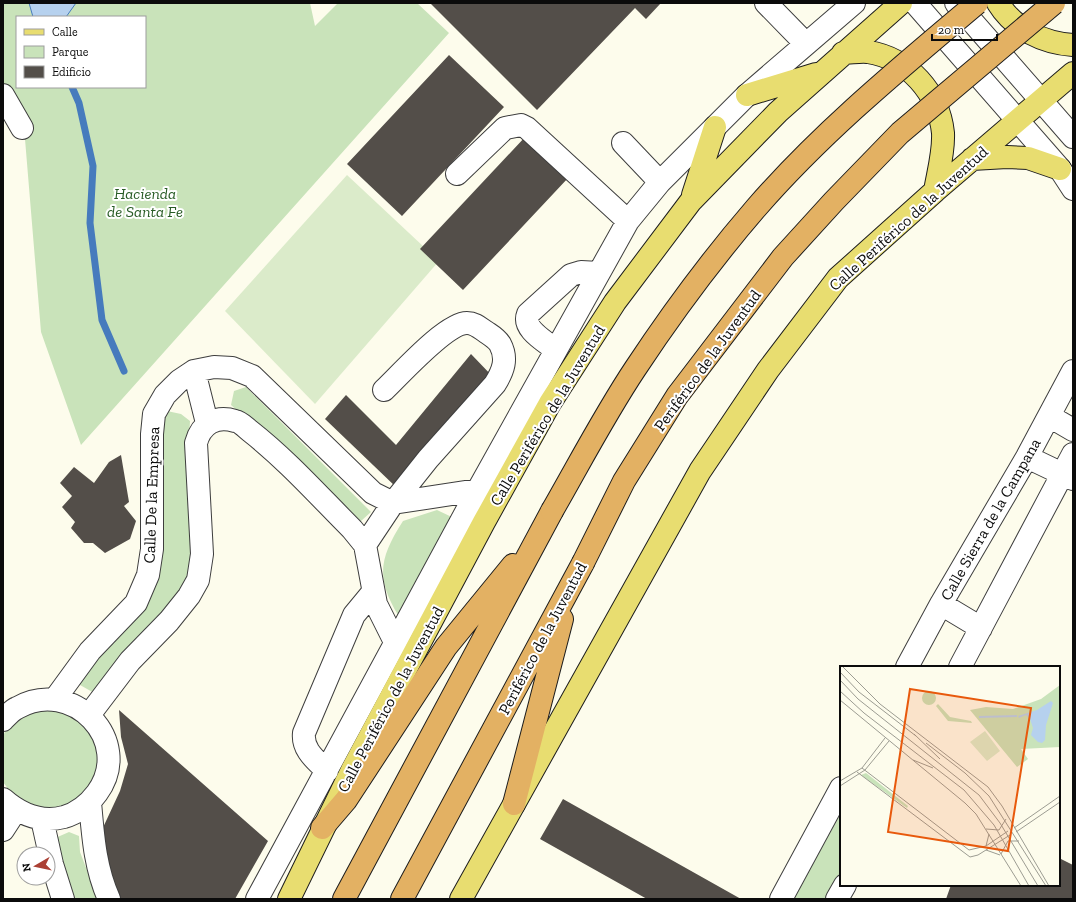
<svg xmlns="http://www.w3.org/2000/svg" width="1076" height="902" font-family="'Zilla Slab',serif">
  <style>
    .green { fill: #c9e3ba; fill-rule: evenodd }
    .pitch { fill: #dbebca }
    .water { fill: #b6d1ee; stroke: #467bbd }
    .lines { fill: none; stroke-linecap: round; stroke-linejoin: round }
    .stream { stroke: #467bbd; stroke-width: 7 }
    .building { fill: #534e49 }
    .minor-casing { stroke: #3e3e3e; stroke-width: 24 }
    .major-casing { stroke: #1c1c1c; stroke-width: 24 }
    .highway-casing { stroke: #1c1c1c; stroke-width: 24 }
    .minor { stroke: #fff; stroke-width: 22 }
    .major { stroke: #e8dd70; stroke-width: 22 }
    .highway { stroke: #e3b163; stroke-width: 22 }
    .highway-bridge-casing { stroke: #1c1c1c; stroke-width: 24; stroke-linecap: butt }
    .highway-bridge { stroke: #e3b163; stroke-width: 22 }
    .labels { text-anchor: middle; stroke-width: 4; stroke-linejoin: round; paint-order: stroke }
    .park-label { font-size: 16px; font-style: italic; fill: #275b24; stroke: #fff }
    .street-label { font-size: 16px; fill: #0b0b0b; stroke: #fff }
    .inset-river { fill: none; stroke: #b6d1ee; stroke-width: 2 }
    .inset-road { fill: none; stroke: #9c9c92; stroke-width: 1 }
    .view { fill: #e8590c; fill-opacity: 0.15; stroke: #e8590c; stroke-width: 2 }
    .inset-edge { fill: none; stroke: #0b0b0b; stroke-width: 2 }
  </style>
  <rect width="100%" height="100%" fill="#fdfcec"/>
  <path class="green" d="M3 3H310L315 26 338 3H417L449 33 81 445 41 332 24 127 3 90ZM17 17H145V87H17Z
    M246 387 371 512 361 521 349 514 231 405 234 391Z
    M167 411 181 414 190 421 189 439 195 554 187 591 96 694 80 685 84 671 146 601 159 577 164 531 161 425Z
    M437 510 456 519 398 615C375 577 380 557 403 521Z
    M50 708 81 720 98 748 99 764 85 794 72 804 57 809H40L12 794 3 782V736C12 716 31 713 50 708Z
    M841 813V874L828 899H793Z
    M69 832 79 836 80 852 98 899H69L53 839Z"/>
  <path class="pitch" d="M347 175 439 261 315 404 225 311Z"/>
  <path class="water" d="M29 3H76L66 17H33Z"/>
  <g class="lines">
    <path class="stream" d="M72 87 79 103 93 166 90 223 102 320 124 371"/>
  </g>
  <path class="building" d="M430 3H661L646 19 635 8 537 110Z
    M449 55 504 107 402 216 347 164Z
    M526 136 569 177 463 290 420 249Z
    M471 354 495 379 397 488 325 419 346 395 396 445Z
    M121 455 129 502 124 506 136 521 130 539 105 553 93 543H84L71 528 75 522 62 507 72 496 60 483 74 467 94 483 109 462Z
    M119 710 268 841 235 899H120L112 887 100 834 120 791 128 764 121 737Z
    M563 799 741 899H647L540 839Z
    M1059 858 1073 865V899H946L951 885H1059Z"/>
  <g class="lines">
    <defs>
      <path id="minor" d="M766 3 806 44
        M915 3 1060 169 1073 189
        M956 3 1073 137
        M3 95 22 128
        M623 143 660 182
        M457 174 505 128 521 125 527 128 628 221
        M556 350C545 341 522 329 528 314L571 275 581 272 599 273
        M194 371 207 423
        M1049 416 1073 430
        M1027 457 1073 479
        M365 545 393 503 428 459 495 384C503 371 508 359 500 344 496 338 492 336 486 332 480 328 475 323 467 323 446 323 401 374 384 390
        M941 604 981 628
        M907 667 941 604 1027 457 1073 371
        M960 667 1073 454
        M55 699 90 651 136 603 148 575 152 549V434L154 414 165 395 179 381 194 371 214 367 232 368 252 376 373 493 393 503 478 490
        M89 715 130 661 169 621 189 596 198 580 202 554 196 443C201 424 216 415 235 421 241 422 246 428 250 431 287 460 319 496 352 529L365 545 376 604 396 644
        M3 720C7 716 12 710 17 708 72 676 135 741 97 793 88 805 78 813 64 817 41 823 20 814 3 799
        M327 771C316 760 302 750 304 733L354 615 373 592
        M90 802C93 836 95 868 109 899
        M42 819 52 864 63 899
        M3 830 16 810
        M257 899 478 490 628 221 660 182 747 95 854 3
        M781 899 841 788
        M837 899 845 885"/>
      <path id="major" d="M998 3C1014 29 1043 43 1073 45
        M843 53C851 53 860 51 868 52 908 58 939 93 943 133 944 152 938 173 935 191
        M747 95 816 74
        M972 159 1007 157 1028 158 1060 169
        M693 195 715 127
        M289 899 352 770 484 522 550 403 615 302 691 201 778 112 901 3
        M461 899 700 471 768 370 838 278 935 191 1073 73"/>
      <path id="highway" d="M514 804 562 619
        M322 828 346 800 446 647 513 565
        M344 899 552 511
        M402 899 583 563"/>
    </defs>
    <use href="#minor" class="minor-casing"/>
    <use href="#major" class="major-casing"/>
    <use href="#highway" class="highway-casing"/>
    <use href="#minor" class="minor"/>
    <use href="#major" class="major"/>
    <use href="#highway" class="highway"/>
    <defs>
      <path id="highway-bridge" d="M552 511C579 464 605 414 635 369 672 313 712 259 756 208 822 132 900 68 977 3
        M583 563 624 481 677 396 783 257 834 201 900 133 1054 3"/>
    </defs>
    <use href="#highway-bridge" class="highway-bridge-casing"/>
    <use href="#highway-bridge" class="highway-bridge"/>
  </g>
  <g class="labels">
    <g class="park-label">
      <text x="145" y="199">Hacienda<tspan x="145" dy="18">de Santa Fe</tspan></text>
    </g>
    <g class="street-label">
      <text transform="translate(908 218) rotate(-42)" y="6">Calle Periférico de la Juventud</text>
      <text transform="translate(707 360) rotate(-54)" y="6">Periférico de la Juventud</text>
      <text transform="translate(547 415) rotate(-59)" y="6">Calle Periférico de la Juventud</text>
      <text transform="translate(151 495) rotate(-88)" y="6">Calle De la Empresa</text>
      <text transform="translate(990 519) rotate(-60)" y="6">Calle Sierra de la Campana</text>
      <text transform="translate(542 638) rotate(-62)" y="6">Periférico de la Juventud</text>
      <text transform="translate(390 699) rotate(-62)" y="6">Calle Periférico de la Juventud</text>
    </g>
  </g>
  <g transform="translate(840 666)">
    <rect width="220" height="220" fill="#fdfcec"/>
    <path d="M220 19V81L181 83 188 93 177 101 130 44 146 41 173 43 201 33ZM82 32a7 7 0 1 1 14 0a7 7 0 1 1-14 0ZM98 38 110 51 131 55 132 57 108 55 96 40ZM26 107 68 140 67 142 21 109Z" fill="#c9e3ba"/>
    <path d="M145 65 160 85 147 95 130 76Z" fill="#dbebca"/>
    <path d="M211 35 213 37 206 59 205 74 202 77 198 76 191 69 193 62 190 53 186 49 179 52 178 50 197 44Z" fill="#b6d1ee"/>
    <path class="inset-river" d="M139 51 177 50"/>
    <path class="inset-road" d="M2 0 40 38 148 121 162 140 209 220M0 6 19 26 76 70M0 14 18 33 139 129 160 157 198 220M0 25 24 47 124 124 154 159 189 220M0 34 125 137 136 148 181 220M74 68 100 93M86 77 125 107 149 130 206 220M73 94 93 102M22 102 129 184 146 180 168 165M17 106 130 191 138 189 170 169M0 115 22 102 45 72M0 120 25 104 49 75M174 162 220 130M146 163 159 164 166 153M176 166 220 136M146 180 149 168M146 184 160 189M161 188 168 175H179"/>
    <path class="view" d="M70 23 191 42 168 185 48 166Z"/>
    <rect width="220" height="220" class="inset-edge"/>
  </g>
  <rect width="1076" height="902" fill="none" stroke="#0b0b0b" stroke-width="8"/>
  <rect x="16" y="16" width="130" height="72" fill="#ffffff" stroke="#9d9d9d"/>
  <rect x="24" y="29" width="20" height="6" fill="#e8dd70" stroke="#9d9d9d"/>
  <text x="52" y="36" font-size="12" fill="#0b0b0b">Calle</text>
  <rect x="24" y="46" width="20" height="12" fill="#c9e3ba" stroke="#9d9d9d"/>
  <text x="52" y="56" font-size="12" fill="#0b0b0b">Parque</text>
  <rect x="24" y="66" width="20" height="12" fill="#534e49" stroke="#9d9d9d"/>
  <text x="52" y="76" font-size="12" fill="#0b0b0b">Edificio</text>
  <g transform="translate(36 866) rotate(261)"><circle r="19" fill="#ffffff" stroke="#9d9d9d"/>
  <path d="M0-3L7 15L0 10L-7 15Z" fill="#ab4034"/>
  <text y="-6" font-size="11" font-weight="bold" text-anchor="middle" fill="#0b0b0b">N</text>
  </g>
  <path d="M932 34v6h65v-6" fill="none" stroke="#0b0b0b" stroke-width="2"/>
  <text x="938" y="34" font-size="12" fill="#0b0b0b" stroke="#ffffff" stroke-width="3" paint-order="stroke">20 m</text>
</svg>
